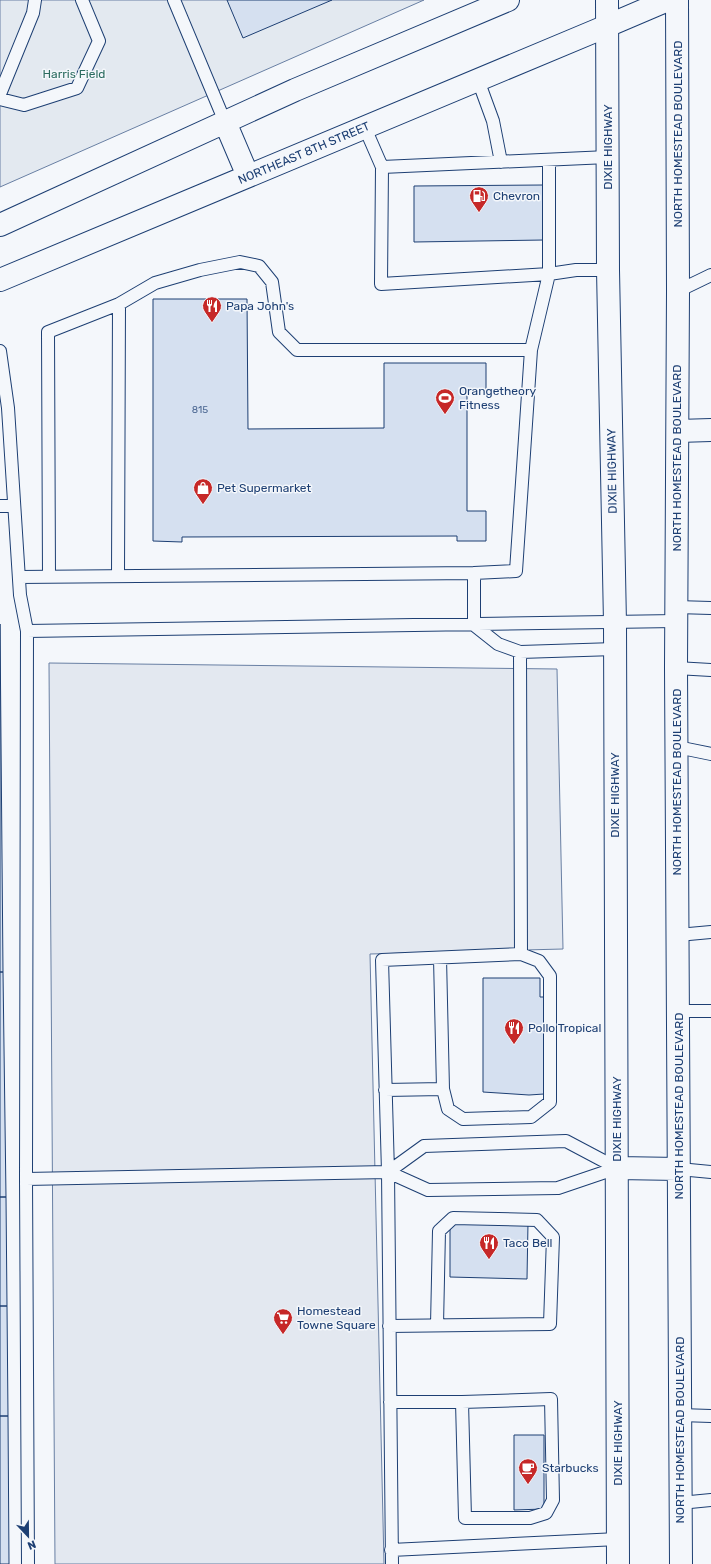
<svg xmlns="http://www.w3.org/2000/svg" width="711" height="1564" font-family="Rubik,sans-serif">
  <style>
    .green { fill: #e3e9f0; stroke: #687fa3 }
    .parking { fill: #e3e8f0; stroke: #687fa3 }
    .building { fill: #d5e0f0; stroke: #1d3f73 }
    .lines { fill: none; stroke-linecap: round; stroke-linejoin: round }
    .service-casing { stroke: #1d3f73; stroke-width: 14 }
    .minor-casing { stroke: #1d3f73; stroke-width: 24 }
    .secondary-casing { stroke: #1d3f73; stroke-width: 24 }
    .trunk-casing { stroke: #1d3f73; stroke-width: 24 }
    .service { stroke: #f4f7fb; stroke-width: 12 }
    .minor { stroke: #f4f7fb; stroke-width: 22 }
    .secondary { stroke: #f4f7fb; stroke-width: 22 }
    .trunk { stroke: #f4f7fb; stroke-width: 22 }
    .labels { text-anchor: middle; stroke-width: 3; stroke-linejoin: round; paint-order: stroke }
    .number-label { font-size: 10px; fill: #4b6792 }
    .park-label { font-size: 12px; fill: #2c6c60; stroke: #f4f7fb }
    .street-label { font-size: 12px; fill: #1d3f73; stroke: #f4f7fb }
    .poi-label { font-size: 12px; fill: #1d3f73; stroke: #f4f7fb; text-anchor: start }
  </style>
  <rect width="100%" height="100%" fill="#f4f7fb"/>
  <path class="green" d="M0 0H424L0 187Z"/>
  <path class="parking" d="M49 663 557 669 563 949 370 954 384 1564H55Z"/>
  <path class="building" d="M227 0H332L243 38Z
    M543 185 544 240 414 242V186Z
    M153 299H247L248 429 384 428V363H486V390H467V511H486V541H457V536L182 537V542L153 541Z
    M0 624 3 972H0Z
    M0 972H3L6 1197H0Z
    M483 978H540V997H544V1094L529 1095 483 1092Z
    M0 1197H6L7 1306H0Z
    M528 1223 527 1279 450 1277V1224Z
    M0 1306H7L8 1416H0Z
    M0 1416H8L9 1564H0Z
    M514 1435H544V1509L514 1510Z"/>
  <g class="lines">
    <defs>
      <path id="service" d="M174 0 225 122
        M478 80 493 121 501 162
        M0 94 33 13 35 0
        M0 99 24 105 77 88 99 41 82 0
        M365 128 382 167 381 284 549 274V160
        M382 167 608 157
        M678 291 711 275
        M0 351 8 408 20 595 27 631 26 1179 28 1564
        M0 506H14
        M474 573 516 571 531 350 549 274 576 270H608
        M118 576 119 304
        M19 577 474 573V625
        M49 577 48 332 119 304 155 283 200 270 240 262 259 266 272 282 279 332 297 350H531
        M676 607 711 608
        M474 625 498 644 520 652 615 649
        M27 631 676 621
        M520 652 521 954
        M676 668 711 670
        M677 747 711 754
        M678 935 711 932
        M678 1011H711
        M385 1090 443 1089 440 958
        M679 1169 711 1172
        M388 1172 424 1146 566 1141 617 1168
        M26 1179 388 1172 428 1190 558 1188 617 1168
        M389 1326 550 1324 553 1237 537 1220 453 1218 439 1231 437 1325
        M390 1402H462L551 1399 553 1500 546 1513 530 1518H465L462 1402
        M680 1415 711 1416
        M680 1503 711 1500
        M391 1550 618 1539
        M392 1564 388 1172 382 960 521 954 539 961 550 976V1102L531 1117 463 1119 448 1109 443 1089"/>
      <path id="minor" d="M678 431 711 430"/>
      <path id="secondary" d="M225 122 248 176
        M0 225 295 90 508 0
        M0 280 607 26"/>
      <path id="trunk" d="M607 0 608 270 615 623 618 1564
        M677 0 678 291 676 668 681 1564
        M607 26 668 0
        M617 1168 679 1169"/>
    </defs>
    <use href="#service" class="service-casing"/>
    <use href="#minor" class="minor-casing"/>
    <use href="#secondary" class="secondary-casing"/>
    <use href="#trunk" class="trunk-casing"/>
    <use href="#service" class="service"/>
    <use href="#minor" class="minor"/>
    <use href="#secondary" class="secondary"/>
    <use href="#trunk" class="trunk"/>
  </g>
  <defs>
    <symbol id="fuel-pin" viewBox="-11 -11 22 30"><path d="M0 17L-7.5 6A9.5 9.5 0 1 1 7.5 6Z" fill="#c62828" stroke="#f4f7fb"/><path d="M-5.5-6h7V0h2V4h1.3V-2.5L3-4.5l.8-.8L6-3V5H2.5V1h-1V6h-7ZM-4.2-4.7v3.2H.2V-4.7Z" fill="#fff"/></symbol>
    <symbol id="restaurant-pin" viewBox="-11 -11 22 30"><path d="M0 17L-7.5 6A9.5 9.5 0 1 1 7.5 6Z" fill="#c62828" stroke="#f4f7fb"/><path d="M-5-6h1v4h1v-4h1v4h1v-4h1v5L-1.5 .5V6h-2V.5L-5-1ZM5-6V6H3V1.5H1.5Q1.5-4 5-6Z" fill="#fff"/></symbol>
    <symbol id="stadium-pin" viewBox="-11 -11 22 30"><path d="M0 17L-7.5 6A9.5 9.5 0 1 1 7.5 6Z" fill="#c62828" stroke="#f4f7fb"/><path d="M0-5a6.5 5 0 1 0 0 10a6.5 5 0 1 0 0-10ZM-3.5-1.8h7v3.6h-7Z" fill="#fff"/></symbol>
    <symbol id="shop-pin" viewBox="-11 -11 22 30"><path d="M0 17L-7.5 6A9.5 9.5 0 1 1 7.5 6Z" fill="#c62828" stroke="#f4f7fb"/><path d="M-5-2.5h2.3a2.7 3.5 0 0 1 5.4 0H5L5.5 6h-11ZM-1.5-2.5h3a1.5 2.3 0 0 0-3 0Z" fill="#fff"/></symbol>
    <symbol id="supermarket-pin" viewBox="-11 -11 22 30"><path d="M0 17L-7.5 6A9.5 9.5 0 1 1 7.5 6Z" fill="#c62828" stroke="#f4f7fb"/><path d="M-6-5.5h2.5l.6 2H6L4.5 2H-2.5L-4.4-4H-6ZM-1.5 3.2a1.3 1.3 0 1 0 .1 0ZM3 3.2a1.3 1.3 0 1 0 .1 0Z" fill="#fff"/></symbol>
    <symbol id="cafe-pin" viewBox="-11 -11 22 30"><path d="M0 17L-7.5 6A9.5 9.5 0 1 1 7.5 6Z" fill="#c62828" stroke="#f4f7fb"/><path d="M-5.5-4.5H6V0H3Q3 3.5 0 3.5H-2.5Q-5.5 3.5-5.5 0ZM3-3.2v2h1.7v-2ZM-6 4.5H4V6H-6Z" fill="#fff"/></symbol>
  </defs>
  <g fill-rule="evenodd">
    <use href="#fuel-pin" x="468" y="185" width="22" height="30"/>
    <use href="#restaurant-pin" x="201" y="295" width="22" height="30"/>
    <use href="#stadium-pin" x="434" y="387" width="22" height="30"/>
    <use href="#shop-pin" x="192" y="477" width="22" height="30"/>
    <use href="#restaurant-pin" x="503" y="1017" width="22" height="30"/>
    <use href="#restaurant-pin" x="478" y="1232" width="22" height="30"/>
    <use href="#supermarket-pin" x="272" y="1307" width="22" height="30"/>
    <use href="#cafe-pin" x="517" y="1457" width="22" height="30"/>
  </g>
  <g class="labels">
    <g class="number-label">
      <text x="200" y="413">815</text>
    </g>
    <g class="park-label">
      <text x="74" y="78">Harris Field</text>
    </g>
    <g class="street-label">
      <text transform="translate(678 134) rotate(-90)" y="4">NORTH HOMESTEAD BOULEVARD</text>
      <text transform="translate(608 147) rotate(-90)" y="4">DIXIE HIGHWAY</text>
      <text transform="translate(304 153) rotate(-23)" y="4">NORTHEAST 8TH STREET</text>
      <text transform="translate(677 458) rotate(-90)" y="4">NORTH HOMESTEAD BOULEVARD</text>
      <text transform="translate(612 471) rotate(-91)" y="4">DIXIE HIGHWAY</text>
      <text transform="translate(677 782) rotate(-90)" y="4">NORTH HOMESTEAD BOULEVARD</text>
      <text transform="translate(615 795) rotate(-90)" y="4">DIXIE HIGHWAY</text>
      <text transform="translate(679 1106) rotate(-90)" y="4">NORTH HOMESTEAD BOULEVARD</text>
      <text transform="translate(617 1119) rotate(-90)" y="4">DIXIE HIGHWAY</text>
      <text transform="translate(680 1430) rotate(-90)" y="4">NORTH HOMESTEAD BOULEVARD</text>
      <text transform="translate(618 1443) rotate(-90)" y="4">DIXIE HIGHWAY</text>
    </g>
    <g class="poi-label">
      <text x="493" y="200">Chevron</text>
      <text x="226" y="310">Papa John's</text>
      <text x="459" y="395">Orangetheory<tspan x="459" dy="14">Fitness</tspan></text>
      <text x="217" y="492">Pet Supermarket</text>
      <text x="528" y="1032">Pollo Tropical</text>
      <text x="503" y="1247">Taco Bell</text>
      <text x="297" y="1315">Homestead<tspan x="297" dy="14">Towne Square</tspan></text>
      <text x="542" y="1472">Starbucks</text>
    </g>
  </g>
  <g transform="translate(28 1536) rotate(158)" stroke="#f4f7fb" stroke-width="3" paint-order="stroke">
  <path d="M0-3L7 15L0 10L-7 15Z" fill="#1d3f73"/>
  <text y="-6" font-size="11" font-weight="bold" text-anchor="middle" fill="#1d3f73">N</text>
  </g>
</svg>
